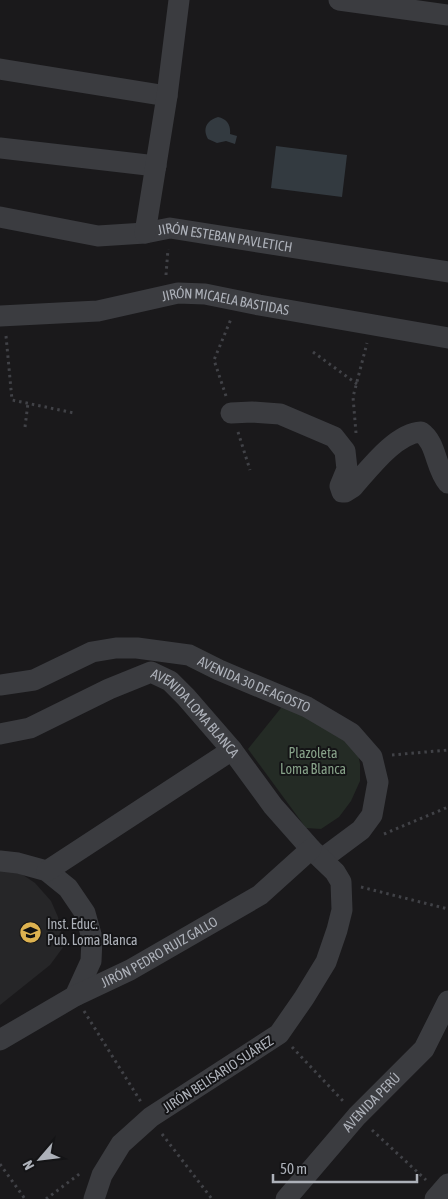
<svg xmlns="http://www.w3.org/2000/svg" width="448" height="1199" font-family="'Asap Condensed',sans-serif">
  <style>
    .built { fill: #262628 }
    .green { fill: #242b25 }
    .water { fill: #333a40 }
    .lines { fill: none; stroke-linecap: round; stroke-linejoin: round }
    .path { stroke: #414247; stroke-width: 3; stroke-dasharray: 2.5 4; stroke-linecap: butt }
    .minor { stroke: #3b3c40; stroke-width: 21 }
    .labels { text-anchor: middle; stroke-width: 4; stroke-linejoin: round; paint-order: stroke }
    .street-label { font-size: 14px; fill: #adb1b9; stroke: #141416 }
    .park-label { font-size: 14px; fill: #87a289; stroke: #141416 }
    .poi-label { font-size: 14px; fill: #adb1b9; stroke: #141416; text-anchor: start }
  </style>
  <rect width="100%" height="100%" fill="#1a191b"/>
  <path class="built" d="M0 866 20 873 35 883 51 901 58 917 64 946 50 965 0 1005Z"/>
  <path class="green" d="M293 693 357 748 360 764V781L351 801 339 817 321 829 306 828 248 749Z"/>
  <path class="water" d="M218 117C227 119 231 125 230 134L237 136 235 144 226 141 217 143 208 139C202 129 207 120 218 117Z
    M276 146 347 155 342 197 271 188Z"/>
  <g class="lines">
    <path class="path" d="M166 275 168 249
      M6 336 12 400 74 413
      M313 352 357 384
      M226 396 214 360 231 319
      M25 427 28 403
      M238 432 250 470
      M356 433 353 397 367 343
      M392 755 448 750
      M384 834 448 807
      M361 887 448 909
      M84 1011 141 1102
      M292 1047 344 1102
      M372 1130 426 1180
      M162 1134 212 1199
      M0 1164 25 1199
      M46 1199 82 1172"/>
    <g class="minor">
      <path d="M339 0 448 15"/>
      <path d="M0 69 167 96"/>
      <path d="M0 148 156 166"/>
      <path id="s1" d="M0 217 98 236 145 233 170 228 448 272"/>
      <path d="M145 233 167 96 179 0"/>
      <path id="s2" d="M0 316 98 311 178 293 205 294 259 305 448 338"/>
      <path d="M231 413 252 412 280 414 334 437 345 451 347 469 340 486 342 492H345L353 487C369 469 396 433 421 432 437 443 435 468 448 483"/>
      <path id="s3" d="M0 685 34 680 92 652 116 648H137L189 655 219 670 307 707 351 733 372 757 378 782 372 815 361 830 322 859"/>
      <path id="s4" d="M0 734 30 728 109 689 151 672 170 681 186 697 232 750 273 806 311 849 335 872 341 882 342 910 337 930 326 962 304 998 279 1034 151 1117 121 1144 102 1175 94 1199"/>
      <path d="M0 861 18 863 47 871 68 888 85 913 92 938 91 961 75 996"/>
      <path d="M47 871 232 750"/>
      <path id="s5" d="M0 1040 75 996 130 970 260 895 311 849"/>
      <path id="s6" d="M286 1199 357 1116 424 1049 448 1001"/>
      <path d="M435 1199 448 1184"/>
    </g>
  </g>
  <defs>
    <symbol id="school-disc" viewBox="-11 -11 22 22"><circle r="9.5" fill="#ddb250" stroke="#141416"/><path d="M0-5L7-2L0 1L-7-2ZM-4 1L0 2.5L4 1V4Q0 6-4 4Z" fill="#111"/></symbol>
  </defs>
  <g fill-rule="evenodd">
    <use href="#school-disc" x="18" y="920" width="25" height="25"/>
  </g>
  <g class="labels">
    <g class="street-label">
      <text dy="5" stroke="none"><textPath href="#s1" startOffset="228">JIRÓN ESTEBAN PAVLETICH</textPath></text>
      <text dy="5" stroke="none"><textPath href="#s2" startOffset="228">JIRÓN MICAELA BASTIDAS</textPath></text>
      <text dy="5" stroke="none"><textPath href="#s3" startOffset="268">AVENIDA 30 DE AGOSTO</textPath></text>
      <text dy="5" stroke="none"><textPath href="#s4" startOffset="225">AVENIDA LOMA BLANCA</textPath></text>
      <text dy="5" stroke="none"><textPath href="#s5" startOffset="182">JIRÓN PEDRO RUIZ GALLO</textPath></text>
      <text transform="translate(218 1074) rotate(-33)" y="5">JIRÓN BELISARIO SUÁREZ</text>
      <text dy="5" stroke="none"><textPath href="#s6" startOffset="129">AVENIDA PERÚ</textPath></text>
    </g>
    <g class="park-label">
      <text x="313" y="758">Plazoleta<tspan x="313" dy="16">Loma Blanca</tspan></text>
    </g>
    <g class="poi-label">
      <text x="47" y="929">Inst. Educ.<tspan x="47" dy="16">Pub. Loma Blanca</tspan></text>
    </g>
  </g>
  <g transform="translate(40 1159) rotate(242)" stroke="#141416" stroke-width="4" paint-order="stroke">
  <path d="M0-4L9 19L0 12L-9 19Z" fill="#adb1b9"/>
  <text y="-8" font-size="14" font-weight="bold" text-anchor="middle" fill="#adb1b9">N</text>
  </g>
  <path d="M273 1174v8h144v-8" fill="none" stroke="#adb1b9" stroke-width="2.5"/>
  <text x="280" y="1174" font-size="15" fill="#adb1b9" stroke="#141416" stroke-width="4" paint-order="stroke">50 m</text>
</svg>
